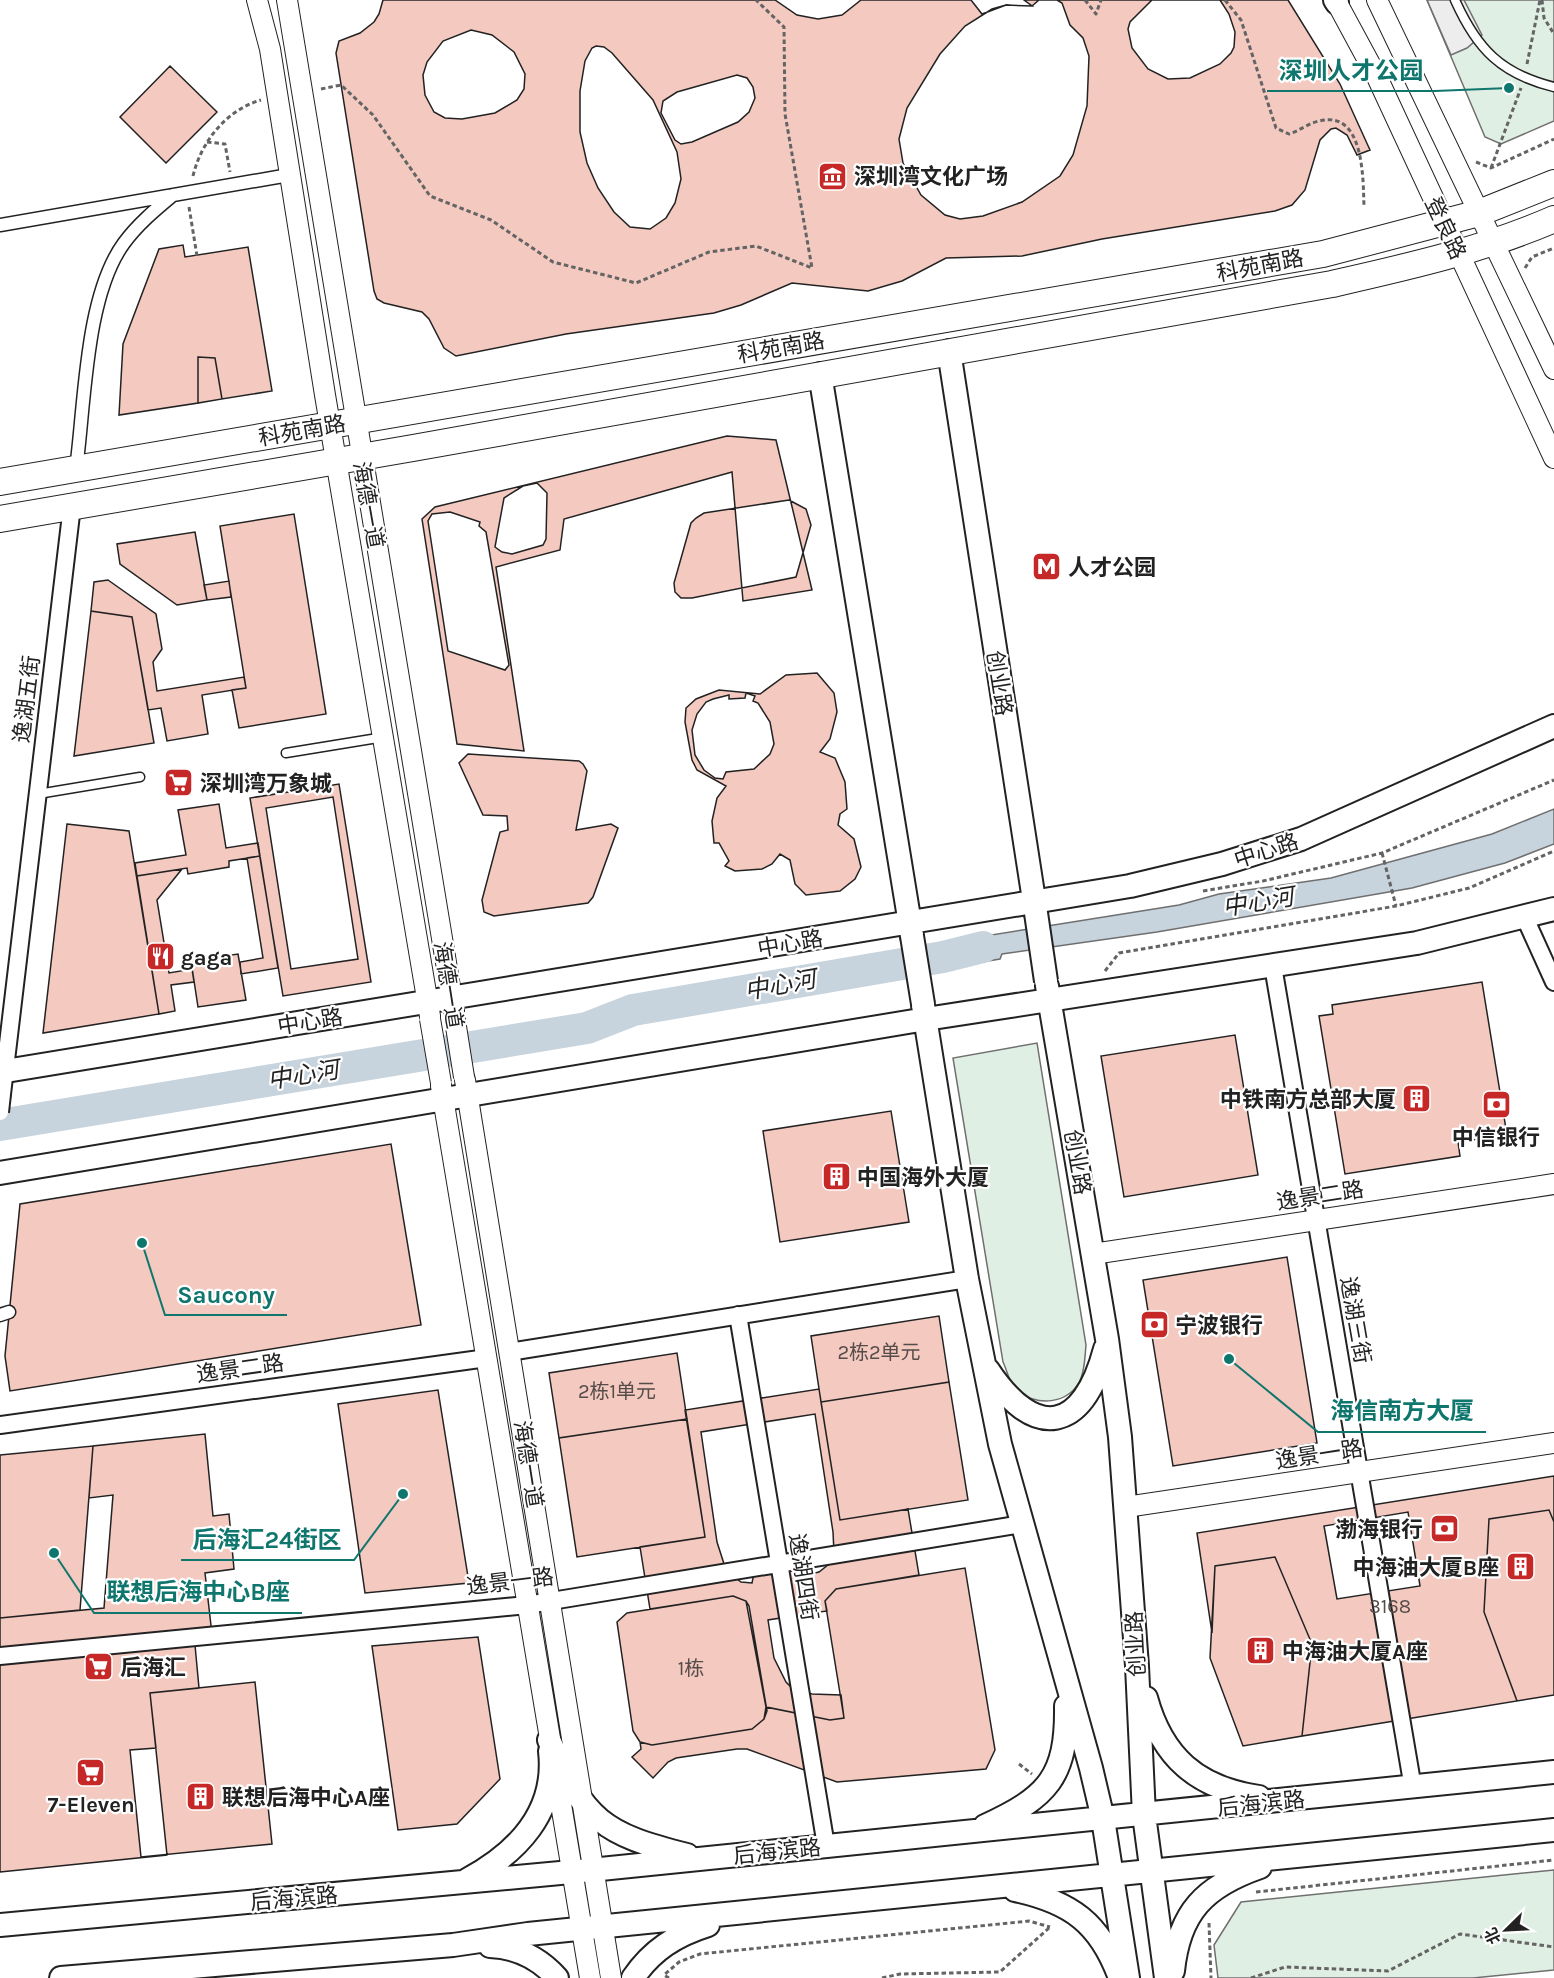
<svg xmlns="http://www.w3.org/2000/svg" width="1554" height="1978" font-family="Karla,'Noto Sans SC',sans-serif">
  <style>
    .green { fill: #e0efe3; stroke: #6f6f6f; stroke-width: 1.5 }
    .parking { fill: #ededed; stroke: #6f6f6f; stroke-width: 1.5 }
    .water { fill: #c7d3dd; stroke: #6f6f6f; stroke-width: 1.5 }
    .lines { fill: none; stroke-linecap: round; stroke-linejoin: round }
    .river { stroke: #c7d3dd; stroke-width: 32 }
    .building { fill: #f3c9c0; stroke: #222; stroke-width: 1.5; fill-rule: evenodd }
    .service-casing { stroke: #222; stroke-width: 11 }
    .pedestrian-casing { stroke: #222; stroke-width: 15 }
    .minor-casing { stroke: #222; stroke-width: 20 }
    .tertiary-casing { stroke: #222; stroke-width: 22 }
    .secondary-casing { stroke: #222; stroke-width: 26 }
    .primary-casing { stroke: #222; stroke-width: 28 }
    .path { stroke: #646464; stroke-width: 3; stroke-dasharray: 4.5 3; stroke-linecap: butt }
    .service { stroke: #fff; stroke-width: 8 }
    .pedestrian { stroke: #fff; stroke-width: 12 }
    .minor { stroke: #fff; stroke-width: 16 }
    .tertiary { stroke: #fff; stroke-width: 20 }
    .secondary { stroke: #fff; stroke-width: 22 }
    .primary { stroke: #fff; stroke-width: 26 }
    .minor-bridge-casing { stroke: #222; stroke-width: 20; stroke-linecap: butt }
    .tertiary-bridge-casing { stroke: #222; stroke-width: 22; stroke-linecap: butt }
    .secondary-bridge-casing { stroke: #222; stroke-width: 26; stroke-linecap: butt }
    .minor-bridge { stroke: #fff; stroke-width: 16 }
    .tertiary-bridge { stroke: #fff; stroke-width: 20 }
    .secondary-bridge { stroke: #fff; stroke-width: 22 }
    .labels { text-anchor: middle; stroke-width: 4.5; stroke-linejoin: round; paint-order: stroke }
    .number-label { font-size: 20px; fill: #564c4a }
    .poi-label { font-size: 22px; font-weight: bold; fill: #222; stroke: #fff; text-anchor: start }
    .street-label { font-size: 22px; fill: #222; stroke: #fff }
    .water-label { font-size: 24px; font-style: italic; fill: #222; stroke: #fff }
    .leader { fill: none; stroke: #0f766e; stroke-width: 2 }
    .callout-dot { fill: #0f766e; stroke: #fff; stroke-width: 2 }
    .callout-label { font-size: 24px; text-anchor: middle; font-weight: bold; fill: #0f766e; stroke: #fff; stroke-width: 4.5; stroke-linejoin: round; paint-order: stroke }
  </style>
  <rect width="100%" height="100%" fill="#fff"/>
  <path class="green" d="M1427 0H1554V121L1501 144 1485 137Z
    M1037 1043 1086 1345C1085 1355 1085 1368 1081 1378 1071 1405 1034 1408 1015 1388 1009 1382 1007 1370 1003 1362L953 1058Z
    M1554 1870V1970L1473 1978H1218L1214 1945 1241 1902Z"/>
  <path class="parking" d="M1427 0H1464L1482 35 1467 48 1451 55Z"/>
  <path class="water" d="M1554 809V844L1505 863 1412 888 1157 932 1002 954 1000 959 945 968 941 943 1179 905 1219 894 1331 878 1492 834Z"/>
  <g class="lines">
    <path class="river" d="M0 1125 587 1028 633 1010 943 957 983 947"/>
  </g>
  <path class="building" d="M383 0H775L797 15 818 19 842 15 861 0H971L982 14 1006 5 1032 6 1024 0H1288L1340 84 1370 150 1357 155 1347 135 1336 128 1331 129 1320 140 1305 190 1292 205 1275 211 1102 239 1022 256 946 258 902 281 868 291 792 283 741 305 714 313 566 334 456 356 444 348 429 319 422 312 384 303 377 299 374 291 336 53 339 41 360 33 374 22 379 14Z
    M1039 0H1057L1062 3 1070 25 1083 38 1089 56 1087 106 1073 155 1060 176 1022 202 983 216 960 219 945 215 921 195 903 163 899 139 907 108 940 54 965 26 992 9 1006 5 1032 6Z
    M1152 0H1220L1229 14 1235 32 1234 47 1231 53 1220 64 1190 78 1168 79 1148 69 1132 48 1128 29 1130 22Z
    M471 30 492 35 514 52 525 74 524 89 517 100 495 113 462 119 445 118 434 112 425 95 423 75 427 62 443 41Z
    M596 46 604 47 612 53 653 100 677 152 681 179 675 203 666 218 650 229 630 227 614 212 598 188 587 163 580 132V91L585 61 592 48Z
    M170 66 217 112 166 163 120 117Z
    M737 75 747 78 753 87 755 98 749 112 738 122 692 142 681 144 675 140 661 113 663 101 677 92Z
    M183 245 185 257 248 247 272 391 222 399 215 358 198 357V403L119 415 123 344 159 249Z
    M198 357 215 358 222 399 198 403Z
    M727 436 776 440 812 590 743 601 732 472 564 519 560 550 496 567 524 751 457 744 422 519 435 507Z
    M537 483 547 493 546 539 543 545 512 554 502 552 495 547 504 498 523 486Z
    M789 500 806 509 811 525 796 577 692 598H681L675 592 674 583 691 523 696 518 704 513Z
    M450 512 480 522 479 526 486 532 509 665 505 670 448 651 428 521 432 514Z
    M294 514 326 714 239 728 232 690 246 688 220 526Z
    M195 532 207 600 177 605 120 564 117 544Z
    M108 580 156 614 162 649 153 662 157 691 244 677 246 688 202 695 208 734 167 741 161 708 148 710 132 617 91 611 94 582Z
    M229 581 231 597 207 600 204 585Z
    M91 611 132 617 154 743 74 756Z
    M817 673 834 693 837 712 830 739 820 752 835 758 845 782 847 809 840 814 838 825 854 839 861 867 855 879 840 891 806 895 795 884 790 860 780 854 772 864 762 869 735 871 725 866 729 861 719 843H714L712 821 717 798 726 786 697 770 692 760 685 722 686 708 696 699 719 690 760 694 786 675Z
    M746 693 755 696 753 701 758 703 770 722 774 744 770 754 754 769 726 772 723 779 715 778 704 770 695 755 692 730 697 714 706 702 713 699 729 695V699L745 698Z
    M468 754 579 761 583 764 587 771 576 830 611 824 618 828 593 897 588 903 494 916 484 912 482 900 500 832 508 830 507 816 483 815 459 763Z
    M339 784 371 982 283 996 250 798Z
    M333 797 358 959 291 969 266 808Z
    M219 804 226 848 258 843 260 856 229 861V867L188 874 187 868 137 876 135 863 186 855 178 810Z
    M67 824 129 831 159 1014 43 1033Z
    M260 856 278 968 241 974 240 962 263 958 247 858Z
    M182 869 157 900 169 973 192 969 194 982 171 985 175 1011 159 1014 137 876Z
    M238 954 246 1000 198 1007 191 961Z
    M1482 982 1507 1135 1458 1142 1460 1156 1345 1174 1319 1016 1333 1014 1332 1005Z
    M1235 1035 1258 1175 1124 1197 1101 1056Z
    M891 1111 909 1222 780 1242 763 1131Z
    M391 1144 421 1325 10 1391 5 1356 20 1204Z
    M1287 1257 1317 1443 1173 1466 1143 1280Z
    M939 1316 949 1382 821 1402 811 1336Z
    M677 1353 687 1419 559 1438 549 1373Z
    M949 1382 968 1500 840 1520 821 1402Z
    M819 1389 840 1520 908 1509 919 1575 836 1589 825 1601 827 1611 768 1620 774 1658 786 1682 792 1688 812 1694 841 1695 844 1718 830 1720 766 1707 746 1601 733 1596 650 1609 640 1547 705 1537 685 1410ZM815 1414 833 1532 834 1553 829 1564 819 1572 806 1575 801 1566 754 1573 752 1583 741 1582 726 1570 717 1542 701 1432Z
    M438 1390 469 1583 365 1593 338 1404Z
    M687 1419 705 1537 577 1557 559 1438Z
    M205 1434 213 1516 229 1514 234 1569 205 1573 213 1643 195 1645 199 1688 150 1693 167 1855 0 1872V1618L80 1610 93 1446Z
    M93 1446 89 1498 113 1495 104 1608 0 1618V1455Z
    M1554 1476V1522L1549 1510 1489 1519 1484 1612 1517 1701 1302 1736 1312 1644 1275 1557 1215 1566 1212 1633 1197 1533ZM1408 1512 1420 1586 1337 1599 1324 1526Z
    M1549 1510 1554 1522V1695L1517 1701 1484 1612 1489 1519Z
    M1275 1557 1312 1644 1302 1736 1243 1746 1210 1658 1215 1566Z
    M965 1568 995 1750 986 1769 837 1782 747 1749H737L676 1758 668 1762 653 1778 632 1757 641 1749 640 1742 652 1745 752 1729 764 1719 766 1707 830 1720 844 1718 825 1601 836 1589Z
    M733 1596 746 1601 749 1606 767 1711 764 1719 752 1729 652 1745 640 1742 633 1731 617 1622 627 1613Z
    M478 1637 500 1779 457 1824 398 1830 372 1646Z
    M255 1682 272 1844 141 1857 130 1750 156 1748 150 1693Z"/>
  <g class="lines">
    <defs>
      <path id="service" d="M1455 0C1477 49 1501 74 1554 87
        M286 753 384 737
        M38 794 140 777"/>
      <path id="pedestrian" d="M0 225 289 175
        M76 469C85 404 85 296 124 243 138 224 155 210 173 195
        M0 1315 9 1312"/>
      <path id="minor" d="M1525 918 1554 982
        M1273 966 1413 1788
        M2 1094 72 506
        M738 1315 826 1846
        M509 1352 967 1279
        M0 1425 487 1358
        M0 1656 527 1605 1022 1524"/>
      <path id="tertiary" d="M257 0 270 49 325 395 430 1016
        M287 0 454 1011
        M1377 0 1554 369
        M1337 3 1377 77 1554 458
        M465 1080 611 1978
        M441 1086 590 1978
        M1093 1254 1554 1184
        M1126 1507 1554 1443"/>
      <path id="secondary" d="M1335 0 1337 3
        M949 351 1036 913
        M820 374 912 936
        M1047 986 1107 1339 1120 1437 1137 1666 1144 1815 1166 1978
        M923 1005 967 1279 1000 1444 1091 1768 1103 1819 1128 1978
        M0 1072 1130 886 1222 864 1301 839 1554 726
        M0 1173 926 1019 1417 943 1554 909
        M988 1370C1036 1442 1083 1432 1105 1349
        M1146 1698C1162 1757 1197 1788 1259 1797
        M549 1740C585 1821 603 1834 687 1855
        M985 1826C1048 1797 1067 1777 1066 1706
        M467 1880C517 1853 557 1812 550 1751
        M1015 1890C1071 1902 1100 1923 1120 1978
        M0 1925 571 1872 1554 1772
        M490 1946C517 1947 539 1958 557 1978
        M1173 1971C1179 1912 1205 1886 1260 1867
        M61 1978 453 1945 528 1934 1554 1830
        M633 1978C652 1950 676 1935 708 1925"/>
      <path id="primary" d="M0 482 1323 254 1479 213 1554 183
        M0 519 413 448 1332 284C1407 267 1483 250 1554 219"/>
    </defs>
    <use href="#service" class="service-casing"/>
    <use href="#pedestrian" class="pedestrian-casing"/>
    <use href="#minor" class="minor-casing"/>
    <use href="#tertiary" class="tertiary-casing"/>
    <use href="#secondary" class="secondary-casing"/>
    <use href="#primary" class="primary-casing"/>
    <path class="path" d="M1085 0 1096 14 1101 0
      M1225 0 1241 20 1276 128 1289 134C1299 131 1309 123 1319 121 1365 109 1363 181 1364 207
      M1542 0 1544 18 1554 34
      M1527 64 1540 0
      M321 89 341 85 373 115 430 196 491 220 553 262 636 283 709 252 756 246 812 268 785 114 784 27 756 0
      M207 142 225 144 230 172
      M1476 162 1491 168 1554 139
      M1491 168 1521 88
      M193 176C201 142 226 110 261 100
      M189 207 197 256
      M1525 268 1532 257 1554 248
      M1382 853 1396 906
      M1203 891 1263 881 1382 853 1554 780
      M1105 971 1119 953 1396 906 1469 888 1554 851
      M1019 1764 1032 1774
      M1256 1892 1554 1860
      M1209 1923 1211 1978
      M669 1978 664 1975 679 1962 700 1954 1029 1921 1050 1927
      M882 1978 900 1974 1000 1972 1049 1928
      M1251 1978 1285 1967 1388 1971 1460 1934 1554 1947"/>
    <use href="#service" class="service"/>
    <use href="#pedestrian" class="pedestrian"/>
    <use href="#minor" class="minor"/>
    <use href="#tertiary" class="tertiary"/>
    <use href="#secondary" class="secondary"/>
    <use href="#primary" class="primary"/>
    <defs>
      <path id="minor-bridge" d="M0 1112 2 1094"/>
      <path id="tertiary-bridge" d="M454 1014 464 1077
        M430 1019 441 1083"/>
      <path id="secondary-bridge" d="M1036 913 1046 981
        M912 936 923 1004"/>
    </defs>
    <use href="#minor-bridge" class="minor-bridge-casing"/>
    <use href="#tertiary-bridge" class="tertiary-bridge-casing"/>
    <use href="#secondary-bridge" class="secondary-bridge-casing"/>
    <use href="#minor-bridge" class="minor-bridge"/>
    <use href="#tertiary-bridge" class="tertiary-bridge"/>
    <use href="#secondary-bridge" class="secondary-bridge"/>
  </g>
  <defs>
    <symbol id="museum-square" viewBox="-11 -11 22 22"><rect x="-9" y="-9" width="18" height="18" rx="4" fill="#c62828" stroke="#fff"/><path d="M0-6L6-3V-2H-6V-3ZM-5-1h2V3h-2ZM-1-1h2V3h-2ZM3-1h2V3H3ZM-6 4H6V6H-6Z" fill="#fff"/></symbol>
    <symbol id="metro-square" viewBox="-11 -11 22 22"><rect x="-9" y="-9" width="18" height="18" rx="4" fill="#c62828" stroke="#fff"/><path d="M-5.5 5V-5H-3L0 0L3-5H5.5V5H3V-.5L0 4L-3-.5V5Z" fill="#fff"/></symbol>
    <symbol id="supermarket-square" viewBox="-11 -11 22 22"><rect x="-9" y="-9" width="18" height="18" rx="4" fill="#c62828" stroke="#fff"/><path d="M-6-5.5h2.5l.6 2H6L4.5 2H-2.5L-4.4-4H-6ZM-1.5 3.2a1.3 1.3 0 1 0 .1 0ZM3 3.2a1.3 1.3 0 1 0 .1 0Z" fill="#fff"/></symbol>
    <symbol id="restaurant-square" viewBox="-11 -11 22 22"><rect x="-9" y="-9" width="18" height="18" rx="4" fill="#c62828" stroke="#fff"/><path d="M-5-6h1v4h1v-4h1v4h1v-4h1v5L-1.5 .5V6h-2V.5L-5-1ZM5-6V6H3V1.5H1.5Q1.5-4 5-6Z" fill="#fff"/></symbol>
    <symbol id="building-square" viewBox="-11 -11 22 22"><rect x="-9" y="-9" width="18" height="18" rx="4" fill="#c62828" stroke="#fff"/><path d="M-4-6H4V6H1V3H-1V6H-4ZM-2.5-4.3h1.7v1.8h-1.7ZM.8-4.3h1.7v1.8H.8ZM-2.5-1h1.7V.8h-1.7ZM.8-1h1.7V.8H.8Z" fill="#fff"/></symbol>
    <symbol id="bank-square" viewBox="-11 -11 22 22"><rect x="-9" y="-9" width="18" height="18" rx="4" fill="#c62828" stroke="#fff"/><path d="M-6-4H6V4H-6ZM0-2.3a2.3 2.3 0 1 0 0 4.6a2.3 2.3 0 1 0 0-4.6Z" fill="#fff"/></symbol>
  </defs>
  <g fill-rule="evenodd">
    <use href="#museum-square" x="816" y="160" width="33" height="33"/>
    <use href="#metro-square" x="1030" y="550" width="33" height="33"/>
    <use href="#supermarket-square" x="162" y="766" width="33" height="33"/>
    <use href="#restaurant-square" x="144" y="940" width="33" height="33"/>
    <use href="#building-square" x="1400" y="1082" width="33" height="33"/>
    <use href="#bank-square" x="1480" y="1088" width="33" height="33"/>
    <use href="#building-square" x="820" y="1160" width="33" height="33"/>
    <use href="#bank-square" x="1138" y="1308" width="33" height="33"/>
    <use href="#bank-square" x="1428" y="1512" width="33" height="33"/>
    <use href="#building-square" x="1504" y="1550" width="33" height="33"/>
    <use href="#building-square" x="1244" y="1634" width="33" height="33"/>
    <use href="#supermarket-square" x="82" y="1650" width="33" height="33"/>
    <use href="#supermarket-square" x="74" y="1756" width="33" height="33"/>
    <use href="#building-square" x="184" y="1780" width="33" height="33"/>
  </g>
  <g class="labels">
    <g class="number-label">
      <text x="879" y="1359">2栋2单元</text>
      <text x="617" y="1398">2栋1单元</text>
      <text x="1390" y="1613">3168</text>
      <text x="691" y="1675">1栋</text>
    </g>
    <g class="poi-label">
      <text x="854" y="184">深圳湾文化广场</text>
      <text x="1068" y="575">人才公园</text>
      <text x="200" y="791">深圳湾万象城</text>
      <text x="181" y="965">gaga</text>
      <text x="1396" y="1107" text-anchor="end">中铁南方总部大厦</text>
      <text x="1496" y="1145" text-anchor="middle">中信银行</text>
      <text x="857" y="1185">中国海外大厦</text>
      <text x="1175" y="1333">宁波银行</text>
      <text x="1423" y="1537" text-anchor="end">渤海银行</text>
      <text x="1499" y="1575" text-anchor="end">中海油大厦B座</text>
      <text x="1282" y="1659">中海油大厦A座</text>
      <text x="120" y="1675">后海汇</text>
      <text x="222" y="1805">联想后海中心A座</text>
      <text x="91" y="1812" text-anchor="middle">7-Eleven</text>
    </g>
    <g class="street-label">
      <text transform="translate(1446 228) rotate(65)" y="8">登良路</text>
      <text transform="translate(1260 265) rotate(-11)" y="8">科苑南路</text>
      <text transform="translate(781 347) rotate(-10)" y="8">科苑南路</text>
      <text transform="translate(302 430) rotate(-10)" y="8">科苑南路</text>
      <text transform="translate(369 505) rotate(80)" y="8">海德一道</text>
      <text transform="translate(1000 683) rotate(81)" y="8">创业路</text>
      <text transform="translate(26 699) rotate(-83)" y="8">逸湖五街</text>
      <text transform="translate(1266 850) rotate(-18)" y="8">中心路</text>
      <text transform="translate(790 943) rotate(-10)" y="8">中心路</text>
      <text transform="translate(449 985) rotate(81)" y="8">海德一道</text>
      <text transform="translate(310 1021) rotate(-9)" y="8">中心路</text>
      <text transform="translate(1078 1162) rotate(80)" y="8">创业路</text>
      <text transform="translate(1320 1195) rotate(-9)" y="8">逸景二路</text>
      <text transform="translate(1356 1320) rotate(80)" y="8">逸湖三街</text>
      <text transform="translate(240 1368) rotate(-8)" y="8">逸景二路</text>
      <text transform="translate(1319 1454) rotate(-9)" y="8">逸景一路</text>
      <text transform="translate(529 1464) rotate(81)" y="8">海德一道</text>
      <text transform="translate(804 1577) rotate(81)" y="8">逸湖四街</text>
      <text transform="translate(510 1581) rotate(-7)" y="8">逸景一路</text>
      <text transform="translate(1135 1644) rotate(-93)" y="8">创业路</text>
      <text transform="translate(1261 1803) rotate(-6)" y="8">后海滨路</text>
      <text transform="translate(777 1851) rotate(-6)" y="8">后海滨路</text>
      <text transform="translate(294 1898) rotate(-5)" y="8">后海滨路</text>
    </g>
    <g class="water-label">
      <text transform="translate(1258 902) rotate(-9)" y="8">中心河</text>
      <text transform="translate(780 985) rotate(-10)" y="8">中心河</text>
      <text transform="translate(303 1075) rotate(-9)" y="8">中心河</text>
    </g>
  </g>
  <path class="leader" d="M1509 88L1435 91H1267M142 1243L165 1315H287M1229 1359L1318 1432H1486M403 1494L354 1560H181M54 1553L94 1613H302"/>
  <g class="callout-dot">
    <circle cx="1509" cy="88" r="6"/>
    <circle cx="142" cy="1243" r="6"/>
    <circle cx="1229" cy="1359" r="6"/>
    <circle cx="403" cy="1494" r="6"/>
    <circle cx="54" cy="1553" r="6"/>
  </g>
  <g class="callout-label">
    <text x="1351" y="79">深圳人才公园</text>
    <text x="226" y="1303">Saucony</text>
    <text x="1402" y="1419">海信南方大厦</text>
    <text x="267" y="1548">后海汇24街区</text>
    <text x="198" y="1600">联想后海中心B座</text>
  </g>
  <g transform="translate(1506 1930) rotate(246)" stroke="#ffffff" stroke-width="4.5" paint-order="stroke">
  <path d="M0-4.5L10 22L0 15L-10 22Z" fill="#222222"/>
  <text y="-9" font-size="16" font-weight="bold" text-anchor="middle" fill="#222222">北</text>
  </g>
</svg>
